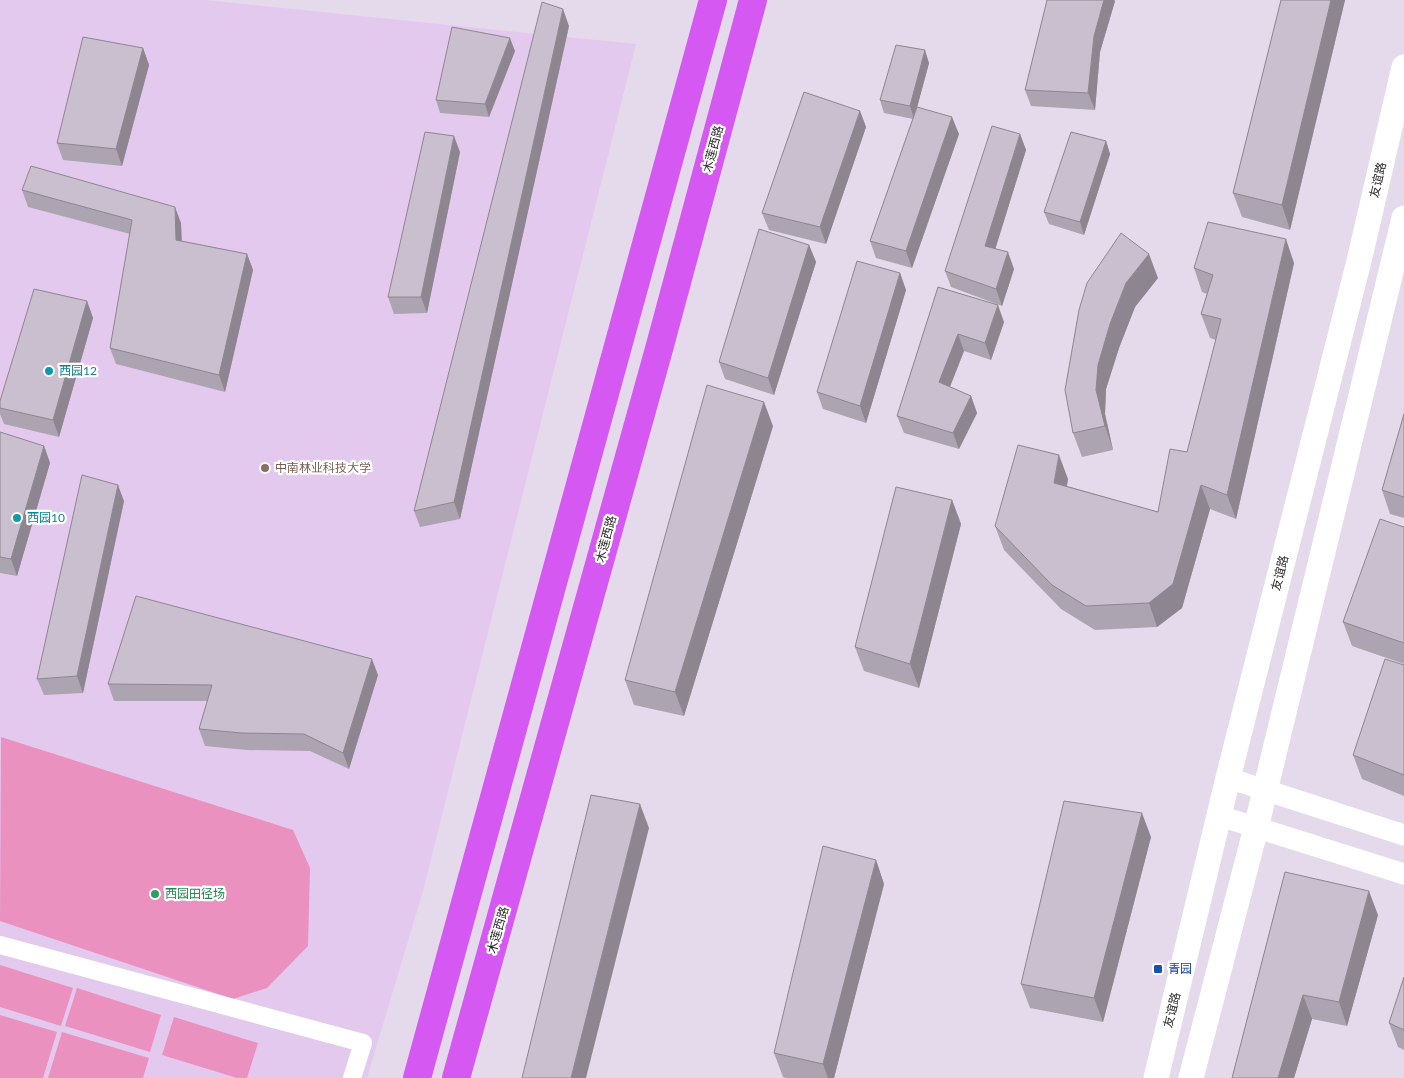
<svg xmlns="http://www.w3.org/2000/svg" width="1404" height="1078" font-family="Lato,'Noto Sans SC',sans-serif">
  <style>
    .education { fill: #e4c9ee }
    .pitch { fill: #eb91c0 }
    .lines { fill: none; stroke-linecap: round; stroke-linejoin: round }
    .minor { stroke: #fff; stroke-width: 18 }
    .tertiary { stroke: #fff; stroke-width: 21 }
    .secondary { stroke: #fff; stroke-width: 25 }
    .primary { stroke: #d658f2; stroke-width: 28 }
    .wall { fill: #ada4b1 }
    .shaded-wall { fill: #8d8690 }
    .building { fill: #c9bfce; stroke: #8d8690 }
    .culture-dot { fill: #0f9aa8; stroke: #fff; stroke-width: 2 }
    .education-dot { fill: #8d6e63; stroke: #fff; stroke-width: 2 }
    .leisure-dot { fill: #2e9e5b; stroke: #fff; stroke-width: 2 }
    .transit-dot { fill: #1a4fb4; stroke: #fff; stroke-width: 2 }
    .labels { text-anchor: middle; stroke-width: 4.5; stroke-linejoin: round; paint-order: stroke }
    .street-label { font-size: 12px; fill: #292929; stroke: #fff }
    .culture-label { font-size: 12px; fill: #0d838f; stroke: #fff; text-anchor: start }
    .education-label { font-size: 12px; fill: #785e54; stroke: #fff; text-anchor: start }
    .leisure-label { font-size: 12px; fill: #27864d; stroke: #fff; text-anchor: start }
    .transit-label { font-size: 12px; fill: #164399; stroke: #fff; text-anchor: start }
  </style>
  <rect width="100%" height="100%" fill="#e5daeb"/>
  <path class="education" d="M0 0H205L636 44 423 891 367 1078H0Z"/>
  <path class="pitch" d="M1 737 293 830 310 868 308 946 267 988 233 999 0 921Z
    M0 965 73 988 61 1026 0 1007Z
    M77 988 161 1015 150 1052 65 1026Z
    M0 1015 57 1032 43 1078H0Z
    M174 1017 258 1043 247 1078H237L162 1055Z
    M62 1032 149 1058 143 1078H48Z"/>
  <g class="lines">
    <path class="minor" d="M0 945 363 1043 352 1078"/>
    <path class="tertiary" d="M1228 778 1404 835
      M1220 816 1404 874"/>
    <path class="secondary" d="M1156 1078 1228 778 1359 261 1404 67
      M1191 1078 1256 828 1404 218"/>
    <path class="primary" d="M417 1078 713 0
      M456 1078 659 349 753 0"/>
  </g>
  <path class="wall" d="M1047 0H1114L1115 1 1100 52 1095 110 1031 106 1025 90Z
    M1281 0H1345L1290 230 1242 217 1233 193Z
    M569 26 460 519 420 527 414 511Z
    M143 48 149 65 122 166 63 160 57 143Z
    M515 51 489 117 440 113 436 100Z
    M929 63 917 107 959 134 912 268 876 258 870 241 913 119 884 113 880 100Z
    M860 111 866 127 826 244 769 230 762 213Z
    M1020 134 1026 150 995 249 1014 269 1002 306 951 287 945 271Z
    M1106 141 1110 154 1084 235 1049 224 1044 212Z
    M460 152 427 313 394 314 388 297Z
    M22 190 181 223 182 241 247 254 253 270 225 392 116 364 110 348 130 234 28 207Z
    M809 245 816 262 774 395 725 379 719 362Z
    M1294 263 1236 519 1210 509 1182 608 1157 627 1095 630 1061 609 1004 550 995 526 1068 479 1067 486 1158 512 1187 452 1216 340 1210 338 1201 314 1207 294 1202 292 1194 268Z
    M900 273 906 290 866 423 823 409 817 392Z
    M1158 278 1135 307 1119 348 1106 389 1105 414 1113 450 1082 457 1073 433 1079 310Z
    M938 287 1004 322 991 360 964 351 950 387 971 396 977 413 959 449 904 433 897 416Z
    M87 301 93 318 59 437 4 424 0 414V401Z
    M1404 414V518L1390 514 1382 490Z
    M773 426 684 716 634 705 625 680Z
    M0 432 44 446 50 463 17 576 0 573Z
    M952 500 961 524 919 688 864 671 855 647Z
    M124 501 83 693 44 695 37 679Z
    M1404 527V664L1352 646 1343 622Z
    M1404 665V796L1362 779 1353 755Z
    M378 675 349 769 310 751 247 750 205 746 199 729 207 701H114L108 684Z
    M1151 837 1103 1022 1030 1008 1021 984Z
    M876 860 884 884 834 1078H786L783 1077 774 1053Z
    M1285 872 1378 915 1347 1026 1312 1019 1294 1078H1232Z
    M1404 977V1050L1398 1047 1389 1023Z"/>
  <path class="shaded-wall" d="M1104 0H1114L1115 1 1100 52 1095 110 1088 93 1094 36Z
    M1331 0H1345L1290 230 1282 205Z
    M563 9 569 26 460 519 454 502Z
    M510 38 515 51 489 117 485 104Z
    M143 48 149 65 122 166 116 149Z
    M925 50 929 63 914 119 910 106Z
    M860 111 866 127 826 244 820 227Z
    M952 117 959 134 912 268 906 251Z
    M1020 134 1026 150 991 263 985 246Z
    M454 136 460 152 427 313 421 297Z
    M1106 141 1110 154 1084 235 1080 222Z
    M175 207 181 223 182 257 176 240Z
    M1286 239 1294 263 1236 519 1227 495Z
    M809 245 816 262 774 395 768 378Z
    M1008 252 1014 269 1002 306 996 289Z
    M247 254 253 270 225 392 219 375Z
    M1149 254 1158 278 1135 307 1119 348 1106 389 1105 414 1113 450 1105 426 1096 390 1098 365 1110 324 1126 283Z
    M900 273 906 290 866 423 860 406Z
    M87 301 93 318 59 437 53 420Z
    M998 305 1004 322 991 360 985 343Z
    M958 334 964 351 945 399 939 382Z
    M971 396 977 413 959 449 953 433Z
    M764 402 773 426 684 716 675 692Z
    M44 446 50 463 17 576 11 559Z
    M1059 455 1068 479 1063 507 1054 483Z
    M118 485 124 501 83 693 77 676Z
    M1201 485 1210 509 1182 608 1157 627 1149 603Z
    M952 500 961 524 919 688 910 664Z
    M372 659 378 675 349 769 343 753Z
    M640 804 649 828 586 1078H571Z
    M1142 813 1151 837 1103 1022 1094 998Z
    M876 860 884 884 834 1078H828L823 1064Z
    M1369 891 1378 915 1347 1026 1339 1002Z
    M1303 995 1312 1019 1294 1078H1278Z"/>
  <path class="building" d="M1047 0H1104L1094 36 1088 93 1025 90Z
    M1281 0H1331L1282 205 1233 193Z
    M542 2 563 9 454 502 414 511Z
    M452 27 510 38 485 104 436 100Z
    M83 37 143 48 116 149 57 143Z
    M896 45 925 50 910 106 880 100Z
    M804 92 860 111 820 227 762 213Z
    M917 107 952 117 906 251 870 241Z
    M992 126 1020 134 985 246 1008 252 996 289 945 271Z
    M425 132 454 136 421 297H388Z
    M1071 132 1106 141 1080 222 1044 212Z
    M31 166 175 207 176 240 247 254 219 375 110 348 132 220 22 190Z
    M1208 222 1286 239 1227 495 1201 485 1173 584 1149 603 1086 606 1052 585 995 526 1018 445 1059 455 1054 483 1158 512 1170 449 1187 452 1221 319 1201 314 1213 275 1194 268Z
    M759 229 809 245 768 378 719 362Z
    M1121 233 1149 254 1126 283 1110 324 1098 365 1096 390 1105 426 1073 433 1065 390 1079 310 1087 283Z
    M857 261 900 273 860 406 817 392Z
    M938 287 998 305 985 343 958 334 939 382 971 396 953 433 897 416Z
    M34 289 87 301 53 420 0 408V401Z
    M707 385 764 402 675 692 625 680Z
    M1404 414V497L1382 490Z
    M0 432 44 446 11 559 0 557Z
    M82 475 118 485 77 676 37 679Z
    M896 487 952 500 910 664 855 647Z
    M1380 519 1404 527V643L1343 622Z
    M136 596 372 659 343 753 304 734 241 733 199 729 212 685 108 684Z
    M1385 659 1404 665V775L1353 755Z
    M591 795 640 804 571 1078H522Z
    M1064 801 1142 813 1094 998 1021 984Z
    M823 846 876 860 823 1064 774 1053Z
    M1285 872 1369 891 1339 1002 1303 995 1278 1078H1232Z
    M1404 977V1030L1389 1023Z"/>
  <g class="culture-dot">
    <circle cx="49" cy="371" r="5"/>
    <circle cx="17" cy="518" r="5"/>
  </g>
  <circle class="education-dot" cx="265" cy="468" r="5"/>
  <circle class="leisure-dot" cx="155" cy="894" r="5"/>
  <rect class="transit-dot" x="1153" y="964" width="10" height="10" rx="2.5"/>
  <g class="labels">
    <g class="street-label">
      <text transform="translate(713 149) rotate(-75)" y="4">木莲西路</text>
      <text transform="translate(1378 180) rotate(-77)" y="4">友谊路</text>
      <text transform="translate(606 539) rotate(-75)" y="4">木莲西路</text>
      <text transform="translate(1280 573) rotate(-76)" y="4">友谊路</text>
      <text transform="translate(498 930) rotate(-74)" y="4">木莲西路</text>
      <text transform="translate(1172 1010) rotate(-76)" y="4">友谊路</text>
    </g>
    <g class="culture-label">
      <text x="59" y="375">西园12</text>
      <text x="27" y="522">西园10</text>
    </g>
    <g class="education-label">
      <text x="275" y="472">中南林业科技大学</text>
    </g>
    <g class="leisure-label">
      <text x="165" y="898">西园田径场</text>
    </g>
    <g class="transit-label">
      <text x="1168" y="973">青园</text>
    </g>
  </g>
</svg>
